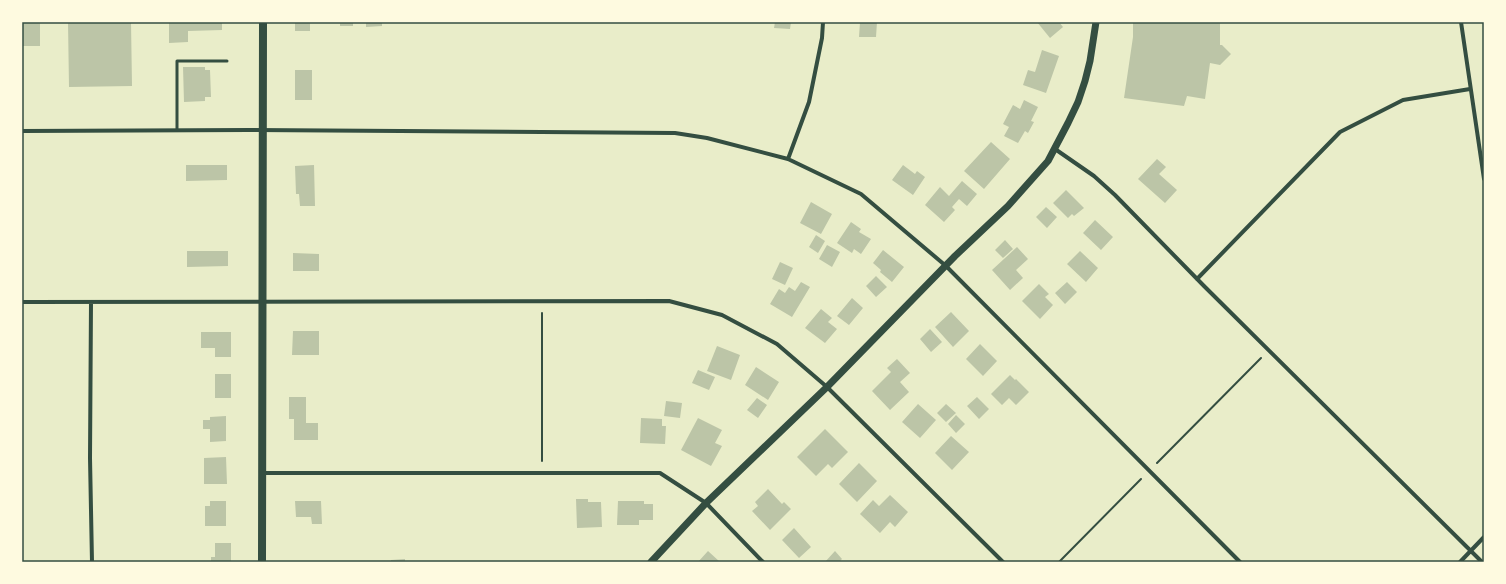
<svg xmlns="http://www.w3.org/2000/svg" width="1506" height="584" font-family="'IBM Plex Sans',sans-serif">
  <style>
    .building { fill: #bcc5a7 }
    .lines { fill: none; stroke-linecap: round; stroke-linejoin: round }
    .path { stroke: #344e41; stroke-width: 2 }
    .service { stroke: #344e41; stroke-width: 3 }
    .minor { stroke: #344e41; stroke-width: 4 }
    .tertiary { stroke: #344e41; stroke-width: 7 }
    .secondary { stroke: #344e41; stroke-width: 8 }
    .neatline { fill: none; stroke: #344e41; stroke-width: 1.5 }
  </style>
  <rect width="100%" height="100%" fill="#e9edc9"/>
  <path class="building" d="M22 22H40V46H22Z
    M68 22H131L132 86 69 87Z
    M169 22H222V30L188 31V42L169 43Z
    M295 22H310V31H295Z
    M340 22H353V26H340Z
    M366 22H382V26L366 27Z
    M775 22H791L790 29 774 28Z
    M860 22H877L876 37H859Z
    M1037 22H1059L1063 27 1050 38Z
    M1133 22H1220V45H1222L1231 54 1220 65 1210 63 1205 99 1187 96 1184 106 1124 98 1133 37Z
    M1042 50 1059 56 1046 93 1023 85 1028 70 1035 72Z
    M183 67H205V70H210L211 97H205V101L184 102Z
    M295 70H312V100H295Z
    M1024 100 1038 107 1031 121 1034 122 1028 133 1025 131 1018 143 1004 136 1009 127 1003 124 1013 105 1020 109Z
    M991 142 1010 159 984 189 964 171Z
    M1157 159 1166 167 1159 174 1177 190 1165 203 1138 179Z
    M186 165H227V180L186 181Z
    M314 165 315 206H300L299 194H296L295 166Z
    M903 165 915 174 917 171 925 177 913 195 892 180Z
    M962 181 977 194 967 206 959 199 952 207 955 210 944 222 925 205 940 187 949 196Z
    M1066 190 1084 208 1074 216 1072 214 1068 218 1053 203Z
    M811 202 832 214 821 234 800 223Z
    M1046 207 1057 217 1047 228 1036 217Z
    M1095 220 1113 237 1101 250 1083 233Z
    M851 222 861 229 859 232 871 239 861 254 854 249 852 253 837 243Z
    M816 235 825 241 818 253 809 247Z
    M1005 240 1013 249 1003 258 995 250Z
    M827 245 840 252 832 267 819 259Z
    M1017 247 1028 259 1016 270 1023 278 1010 290 992 270Z
    M883 250 904 267 892 282 880 272 881 270 873 263Z
    M187 251H228V266L187 267Z
    M1080 251 1098 268 1086 282 1067 264Z
    M293 253 319 254V271H293Z
    M780 262 793 268 785 285 772 279Z
    M876 276 887 287 876 297 866 286Z
    M801 282 810 287 792 317 770 304 779 289 785 293 789 287 795 291Z
    M1067 282 1077 292 1065 304 1055 293Z
    M1039 284 1049 294 1045 297 1053 305 1040 319 1022 301Z
    M852 298 863 308 849 325 837 316Z
    M821 309 832 318 828 322 837 329 825 343 805 328Z
    M951 312 969 331 953 347 935 327Z
    M930 329 942 342 931 352 920 339Z
    M293 331H319V355H292Z
    M201 332H231V357H215V348H201Z
    M980 344 997 361 983 376 966 359Z
    M717 346 740 355 731 380 707 371Z
    M897 359 910 373 900 382 909 392 890 410 872 391 891 372 887 368Z
    M756 367 779 382 768 400 745 385Z
    M698 370 715 377 709 390 692 383Z
    M215 374H231V398H215Z
    M1010 375 1015 380 1016 379 1029 392 1016 405 1009 398 1002 405 991 394Z
    M289 397H306V423H318V440H294V419H289Z
    M977 397 989 409 979 419 967 406Z
    M757 398 767 405 758 418 747 410Z
    M666 401 682 403 680 418 664 416Z
    M918 404 936 420 920 438 902 422Z
    M946 404 956 413 946 422 937 413Z
    M956 415 965 424 956 433 948 424Z
    M226 416V441L210 442V429H203V420H210V417Z
    M641 418 662 419V426H666L665 444 640 443Z
    M698 418 722 430 715 443 722 446 711 466 681 450Z
    M825 429 848 452 832 468 828 464 816 476 797 457Z
    M951 436 969 452 952 470 935 453Z
    M226 457 227 484H204V458Z
    M859 463 877 481 857 502 839 484Z
    M768 489 782 504 784 502 791 509 770 530 752 511 758 506 755 502Z
    M890 495 908 512 895 527 890 522 880 533 860 514 873 500 879 506Z
    M576 499H588V502H601L602 527 577 528Z
    M210 501H226V526H205V506H210Z
    M295 501H321L322 524H312L311 517H296Z
    M618 501H644V504H653V520H639V525H617Z
    M794 528 811 547 799 558 782 540Z
    M215 543H231V562H211V557H215Z
    M708 551 720 562H698Z
    M835 551 842 559 839 562H825Z
    M405 559V562H391V560Z"/>
  <g class="lines">
    <path class="path" d="M542 313V461
      M1157 463 1261 358
      M1059 562 1141 479"/>
    <path class="service" d="M177 130V61H227"/>
    <path class="minor" d="M1461 22 1484 179
      M22 131 248 130 675 133 707 138 788 159 861 194 946 266 1240 562
      M1055 149 1094 176 1115 195 1204 286 1482 562
      M788 159 809 102 822 38 823 22
      M1197 279 1340 132 1403 100 1470 89
      M22 302 669 301 722 315 777 344 827 387 1003 562
      M91 302 90 458 92 562
      M262 473H660L706 503 763 562
      M1460 562 1484 537"/>
    <path class="tertiary" d="M651 562 706 503 827 387 955 256 1008 206 1048 161 1068 123 1078 102 1085 81 1090 61 1096 22"/>
    <path class="secondary" d="M262 562 263 22"/>
  </g>
  <rect width="1506" height="584" fill="none" stroke="#fefae0" stroke-width="46"/>
  <rect x="23" y="23" width="1460" height="538" class="neatline"/>
</svg>
